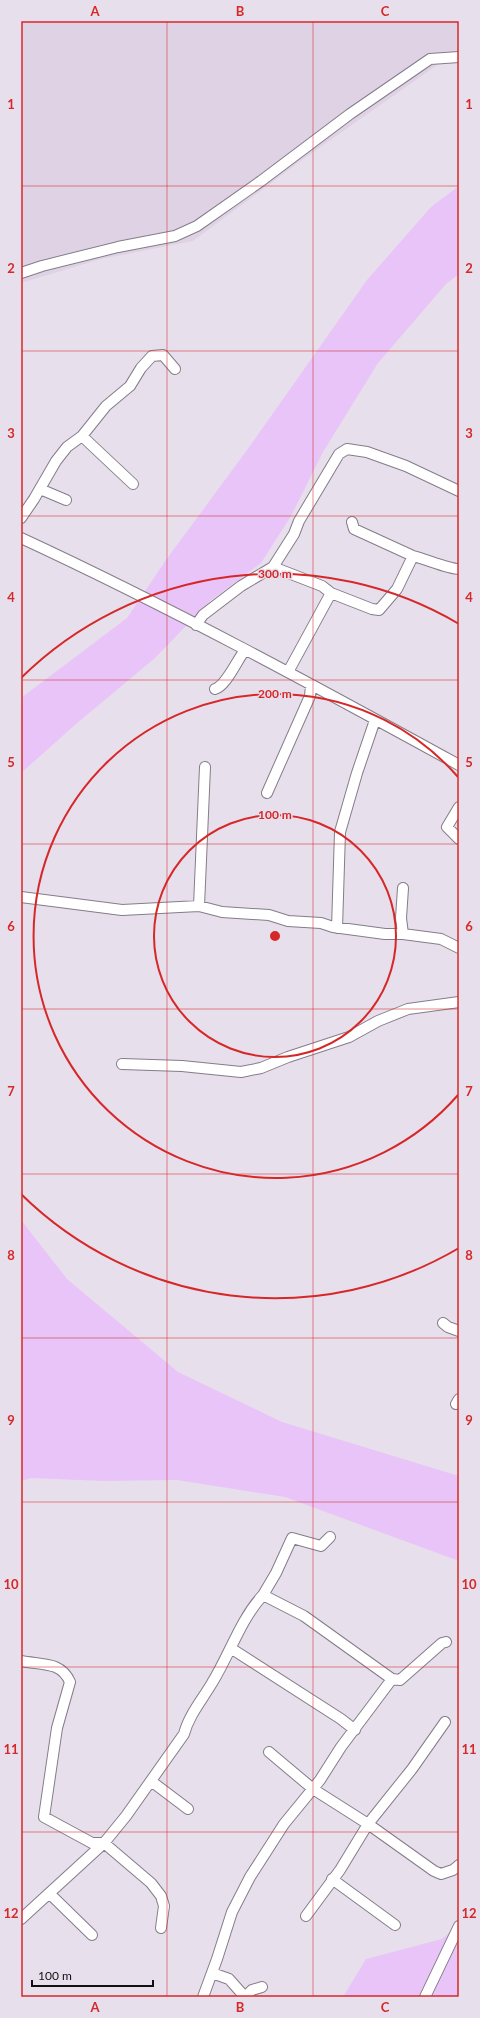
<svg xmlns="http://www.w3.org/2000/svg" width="480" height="2018" font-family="Lato,sans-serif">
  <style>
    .built { fill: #dfd2e5 }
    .green { fill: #e8c4f8 }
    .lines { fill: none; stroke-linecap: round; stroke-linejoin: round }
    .street-casing { stroke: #847d88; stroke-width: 12 }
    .street { stroke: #fff; stroke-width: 10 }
    .grid { fill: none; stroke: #d62828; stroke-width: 1; stroke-opacity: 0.55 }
    .ring { fill: none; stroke: #d62828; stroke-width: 2 }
    .centre { fill: #d62828; stroke: #e8dfec; stroke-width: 2 }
    .ring-label { font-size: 12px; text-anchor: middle; font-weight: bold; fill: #d62828; stroke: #e8dfec; stroke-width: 3; stroke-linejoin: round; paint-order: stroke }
    .neatline { fill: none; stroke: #d62828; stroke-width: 1.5 }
    .grid-label { font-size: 13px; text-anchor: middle; font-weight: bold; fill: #d62828 }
  </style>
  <rect width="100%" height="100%" fill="#e8dfec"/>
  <path class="built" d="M21 21H459V62L440 63 302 160 193 241 101 259 21 283Z"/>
  <path class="green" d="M459 186V274L446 284 378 363 323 452 291 516 261 563 210 601 155 658 76 724 21 773V698L127 618 166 560 250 446 367 280 431 207Z
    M21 1220 67 1279 178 1372 282 1422 459 1476V1561L285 1497 177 1480 104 1481 31 1478 21 1481Z
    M459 1924V1997H343L366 1959 442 1939Z"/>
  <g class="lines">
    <defs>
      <path id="street" d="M21 273 42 266 118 247 175 236 197 226 261 181 350 114 430 59 459 57
        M82 436 133 484
        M40 489 66 500
        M21 518 34 499 56 461 67 447 82 436 106 406 130 386 141 368 152 356 163 355 175 369
        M352 522 354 529 413 556
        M21 538C170 607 315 686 459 765
        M273 567 322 586 331 593
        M196 625 203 615 241 586 273 567 294 534 299 521 339 454 347 449 367 452 406 466 459 491
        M288 672 331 593 372 609 379 610 397 589 413 556C426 559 448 569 459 569
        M215 689C226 686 237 660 245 650
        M267 793 310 696 311 685
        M459 807 447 827 459 839
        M403 888 401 918 403 934 441 939 459 948
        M21 897 122 910 199 906 222 912 269 915 288 921 321 923 333 927 385 934H403
        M199 906 205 767
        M337 928 340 832 357 773 375 720
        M122 1064 182 1066 241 1072 261 1068 288 1057 349 1037 378 1021 408 1009 459 1002
        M443 1323 448 1327 459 1331
        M456 1404 459 1399
        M232 1649 341 1719 355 1730
        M21 1661C41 1665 61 1661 70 1682L57 1728 44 1817 92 1843H104L151 1883 161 1896 164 1906 161 1928
        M392 1679 400 1680 442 1643 446 1642
        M269 1752 313 1789 368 1824 434 1871 441 1874 453 1870 459 1865
        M151 1781 188 1809
        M332 1879 395 1925
        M50 1894 92 1935
        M306 1916 340 1870 368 1824 412 1769 445 1722
        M21 1919 104 1843 126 1816 184 1734C189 1715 202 1700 212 1683 230 1654 240 1620 263 1595
        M212 1973 229 1979 245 1997
        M203 1997 217 1959 232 1912 250 1877 284 1824 320 1780 341 1747 392 1679 304 1616 263 1595 276 1573 292 1538 321 1546 330 1537
        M245 1997 252 1990 262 1987
        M425 1997 459 1926"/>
    </defs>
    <use href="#street" class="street-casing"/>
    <use href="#street" class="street"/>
  </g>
  <path class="grid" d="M167 21V1997M313 21V1997M21 186H459M21 351H459M21 516H459M21 680H459M21 844H459M21 1009H459M21 1174H459M21 1338H459M21 1502H459M21 1667H459M21 1832H459"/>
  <g class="ring">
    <circle cx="275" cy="936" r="121"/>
    <path d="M458 1095A242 242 0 1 1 458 777"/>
    <path d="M459 1248A362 362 0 0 1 21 1194M21 678A362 362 0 0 1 459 624"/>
  </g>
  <circle cx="275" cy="936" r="6" class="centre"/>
  <g class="ring-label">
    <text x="275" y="578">300 m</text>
    <text x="275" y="698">200 m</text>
    <text x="275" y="819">100 m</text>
  </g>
  <rect width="480" height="2018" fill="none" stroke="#e8dfec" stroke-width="44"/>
  <path d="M32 1980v6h121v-6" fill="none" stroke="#120f13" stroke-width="2"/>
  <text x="38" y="1980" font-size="12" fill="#120f13" stroke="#e8dfec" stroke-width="3" paint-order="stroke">100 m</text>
  <rect x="22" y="22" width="436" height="1974" class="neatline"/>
  <g class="grid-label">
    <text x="95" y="16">A</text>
    <text x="240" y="16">B</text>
    <text x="385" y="16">C</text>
    <text x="11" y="109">1</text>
    <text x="469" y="109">1</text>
    <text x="11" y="273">2</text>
    <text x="469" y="273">2</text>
    <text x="11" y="438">3</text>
    <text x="469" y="438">3</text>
    <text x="11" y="602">4</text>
    <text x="469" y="602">4</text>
    <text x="11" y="767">5</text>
    <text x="469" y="767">5</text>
    <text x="11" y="931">6</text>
    <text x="469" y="931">6</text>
    <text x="11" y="1096">7</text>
    <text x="469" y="1096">7</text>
    <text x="11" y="1260">8</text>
    <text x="469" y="1260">8</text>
    <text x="11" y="1425">9</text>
    <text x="469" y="1425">9</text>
    <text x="11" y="1589">10</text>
    <text x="469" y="1589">10</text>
    <text x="11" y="1754">11</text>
    <text x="469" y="1754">11</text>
    <text x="11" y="1918">12</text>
    <text x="469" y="1918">12</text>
    <text x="95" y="2012">A</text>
    <text x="240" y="2012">B</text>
    <text x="385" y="2012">C</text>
  </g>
</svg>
